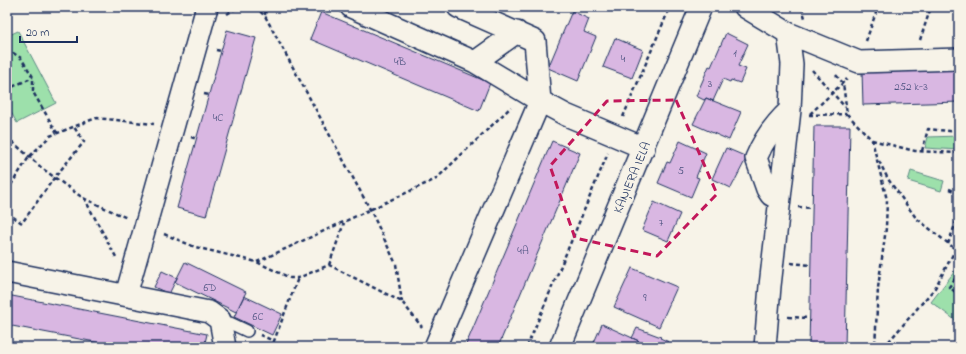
<svg xmlns="http://www.w3.org/2000/svg" width="966" height="354" font-family="'Indie Flower',sans-serif">
  <style>
    .green { fill: #9de0ab; stroke: #5c8884 }
    .building { fill: #d9b7e2; stroke: #1b2f5e }
    .lines { fill: none; stroke-linecap: round; stroke-linejoin: round }
    .service-casing { stroke: #1b2f5e; stroke-width: 14 }
    .minor-casing { stroke: #1b2f5e; stroke-width: 24 }
    .path { stroke: #1b2f5e; stroke-width: 2.5; stroke-dasharray: 4 3; stroke-linecap: butt }
    .service { stroke: #f7f3e8; stroke-width: 11 }
    .minor { stroke: #f7f3e8; stroke-width: 21 }
    .marked { fill: none; stroke: #c2185b; stroke-width: 3; stroke-dasharray: 8 5; stroke-linejoin: round }
    .labels { text-anchor: middle; stroke-width: 3.5; stroke-linejoin: round; paint-order: stroke }
    .number-label { font-size: 11px; fill: #4a517f }
    .street-label { font-size: 13px; fill: #1b2f5e; stroke: #f7f3e8 }
  </style>
  <rect width="100%" height="100%" fill="#f7f3e8"/>
  <filter id="ink" filterUnits="userSpaceOnUse"><feTurbulence type="fractalNoise" baseFrequency=".025" numOctaves="2"/><feDisplacementMap in="SourceGraphic" scale="8" xChannelSelector="R" yChannelSelector="G"/><feConvolveMatrix kernelMatrix="1 2 1 2 8 2 1 2 1" color-interpolation-filters="sRGB"/></filter>
  <g filter="url(#ink)">
    <path class="green" d="M18 31 56 103 17 123 7 105V36Z
      M959 136V150L925 148 928 137Z
      M911 171 944 181 941 191 908 181Z
      M958 267 959 268V323L931 302Z"/>
    <path class="building" d="M572 11 589 19 584 32 596 37 578 81 548 68Z
      M321 12 490 83 479 111 310 39Z
      M227 30 256 38 206 216 177 208Z
      M726 33 748 44 738 66 746 69 740 83 731 80 730 82 723 79 713 101 706 98 704 100 696 96 709 66 711 67Z
      M615 38 643 50 632 78 603 67Z
      M959 68V102L863 105 862 71Z
      M706 98 741 112 729 140 693 124Z
      M814 126H850L845 347H809Z
      M552 141 580 153 498 347H465Z
      M680 141 706 153 696 177 699 178 691 197 658 183 667 162 670 163Z
      M726 148 747 157 731 188 712 179Z
      M654 202 680 214 668 241 642 230Z
      M185 262 246 292 236 312 175 282Z
      M632 268 677 287 659 327 614 307Z
      M162 271 177 278 169 294 154 287Z
      M7 295 207 334 204 347H121L7 325Z
      M244 296 282 314 272 335 234 317Z
      M602 324 639 341 637 347H592Z
      M637 328 661 337 660 338 669 342 667 347H643L638 345 639 341 632 338Z"/>
    <g class="lines">
      <defs>
        <path id="service" d="M221 325 230 323 247 331"/>
        <path id="minor" d="M351 7 475 62 540 101 435 347
          M458 7 535 41 540 101 566 115 644 148
          M745 7 788 33 859 62 959 59
          M475 62 517 32
          M780 198 771 195 767 189 756 158C763 141 776 123 790 110
          M7 272 209 312 220 320 225 347
          M126 295 207 7
          M560 347 701 7
          M765 347 770 286 790 110 792 64 788 33"/>
      </defs>
      <use href="#service" class="service-casing"/>
      <use href="#minor" class="minor-casing"/>
      <path class="path" d="M255 7 265 16 371 211 396 264 402 302
        M659 7 668 11
        M802 7 805 18
        M227 14 238 7
        M265 15 266 7
        M920 40 930 10
        M866 41 878 7
        M7 49 21 58 33 77V92L57 133
        M216 50 221 51
        M812 70 845 107
        M836 75 843 83 847 114 872 140 887 200 886 228 878 288 875 347
        M7 86 10 88 33 77
        M204 94 209 95
        M810 114 847 79
        M809 115 847 114
        M623 117 670 7
        M7 137 43 169 83 198 127 218
        M191 137 197 139
        M872 140 915 151 959 153
        M922 151 928 129 959 132
        M879 161 888 179 916 218 959 252
        M949 189 959 193
        M7 191 29 157 50 136 96 118 154 124
        M84 198 116 257
        M798 207 812 208
        M7 213 22 223 54 178 84 142 74 127
        M164 234 195 247 257 262 290 278H298L329 265 402 302 422 327
        M948 244 959 214
        M257 262 436 179 511 107
        M791 263 811 265
        M329 265 344 223
        M959 273 949 287 959 295
        M788 317 809 318
        M260 335 274 341 298 278
        M270 347 274 341
        M527 347 608 153
        M884 347 935 288 959 243"/>
      <use href="#service" class="service"/>
      <use href="#minor" class="minor"/>
    </g>
  </g>
  <path class="marked" d="M676 100 717 194 657 256 575 238 550 166 607 101Z"/>
  <g class="labels">
    <g class="number-label">
      <text x="735" y="57">1</text>
      <text x="623" y="62">4</text>
      <text x="400" y="65">4B</text>
      <text x="710" y="87">3</text>
      <text x="911" y="90">252 k-3</text>
      <text x="218" y="121">4C</text>
      <text x="681" y="174">5</text>
      <text x="661" y="226">7</text>
      <text x="523" y="254">4A</text>
      <text x="210" y="291">6D</text>
      <text x="645" y="301">9</text>
      <text x="258" y="320">6C</text>
    </g>
    <g class="street-label">
      <text transform="translate(631 177) rotate(-67)" y="5">KAŅIERA IELA</text>
    </g>
  </g>
  <rect width="966" height="354" fill="none" stroke="#f7f3e8" stroke-width="24"/>
  <rect x="12" y="12" width="942" height="330" fill="none" stroke="#1b2f5e" stroke-width="1.5" filter="url(#ink)"/>
  <path d="M20 36v6h57v-6" fill="none" stroke="#1b2f5e" stroke-width="2"/>
  <text x="26" y="36" font-size="12" fill="#1b2f5e" stroke="#f7f3e8" stroke-width="3" paint-order="stroke">20 m</text>
</svg>
